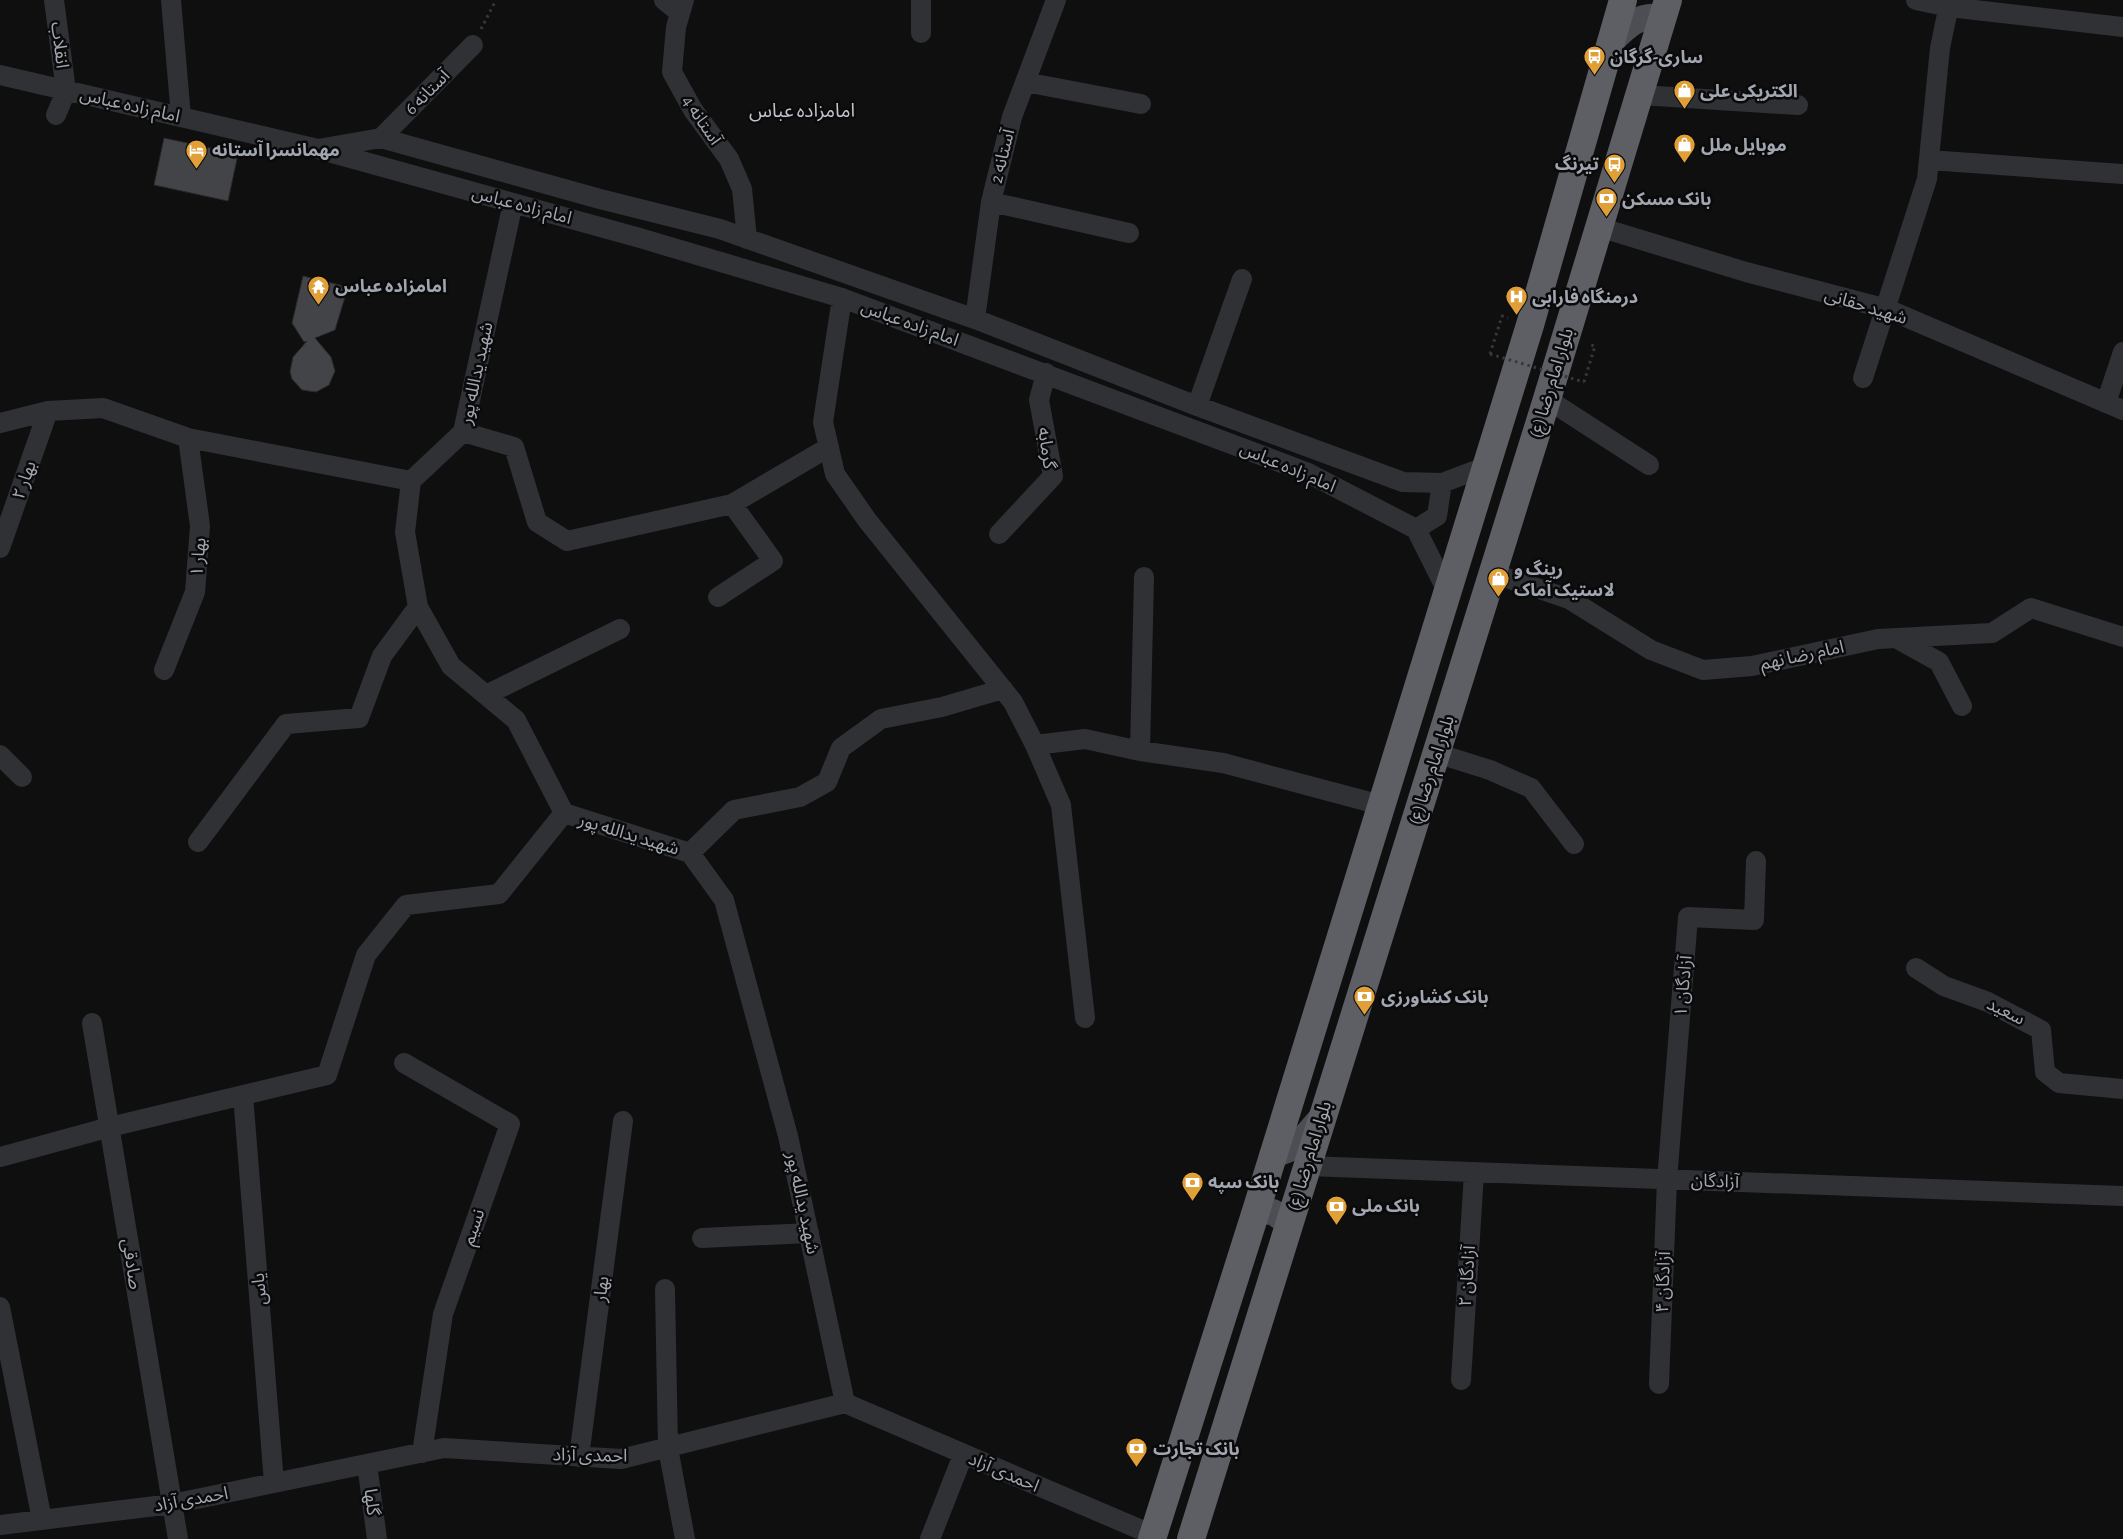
<svg xmlns="http://www.w3.org/2000/svg" width="2123" height="1539" font-family="'Alegreya Sans','Noto Sans Arabic',sans-serif">
  <style>
    .building { fill: #434448; stroke: #29292c }
    .lines { fill: none; stroke-linecap: round; stroke-linejoin: round }
    .path { stroke: #36383c; stroke-width: 3; stroke-dasharray: 2.5 4; stroke-linecap: butt }
    .minor { stroke: #303135; stroke-width: 20 }
    .major { stroke: #4d4e53; stroke-width: 26 }
    .highway { stroke: #5d5f65; stroke-width: 28 }
    .path-bridge { stroke: #36383c; stroke-width: 3; stroke-dasharray: 2.5 4; stroke-linecap: butt }
    .labels { text-anchor: middle; stroke-width: 5; stroke-linejoin: round; paint-order: stroke }
    .street-label { font-size: 18px; fill: #a1a6b0; stroke: #0a0a0b }
    .poi-label { font-size: 18px; font-weight: bold; fill: #a1a6b0; stroke: #0a0a0b; text-anchor: start }
    .neighbourhood-label { font-size: 19px; fill: #c2c5cc; stroke: #0a0a0b }
  </style>
  <rect width="100%" height="100%" fill="#0f0f10"/>
  <path class="building" d="M164 138 238 154 228 201 154 185Z
    M303 276 348 287 335 330 315 338 331 357 335 371 329 385 316 392 302 390 292 379 290 372 293 357 307 341 304 342 292 323Z"/>
  <g class="lines">
    <path class="path" d="M481 29 496 0
      M1490 354 1502 316 1508 318
      M1584 382 1595 346 1588 344"/>
    <path class="minor" d="M54 0 66 91 56 115
      M171 0 181 117
      M664 0 680 13
      M684 0 676 27 672 72 693 110 729 159 742 189 747 239
      M1916 0 1949 7 2123 27
      M921 33V0
      M0 75 318 149
      M1025 82 1141 104
      M1640 95 1798 105
      M381 138 473 45
      M1929 160 2123 174
      M991 202 1129 233
      M513 203 463 432 411 481 405 532 418 607 451 666 516 720 564 813 690 853 724 900 788 1136 845 1403
      M1599 227 1746 272 1887 309 2123 410
      M842 298 823 422 835 474 867 520 1013 702 1035 745 1085 739 1140 751 1223 763 1381 805
      M975 319 991 202 1012 117 1056 0
      M1863 378 1927 179 1940 48 1950 0
      M1547 399 1649 465
      M2106 403 2123 352
      M1197 406 1242 279
      M0 423 48 411 103 408 188 438 411 481
      M463 432 514 447 537 522 567 541 732 504 829 447
      M1416 529 1437 516 1442 483
      M999 534 1053 476 1039 400 1046 373
      M0 548 48 411
      M1492 573 1569 599 1651 650 1703 670 1752 666 1878 639 1992 633 2031 608 2123 637
      M1447 591 1416 529 1306 472 842 298 640 238 318 149 381 138 600 199 720 229 975 319 1197 406 1403 482 1442 483 1487 466
      M718 597 773 561 732 504
      M1896 638 1939 662 1962 706
      M164 670 195 592 200 526 188 438
      M486 695 620 629
      M1035 745 1061 805 1085 1018
      M1140 751 1144 577
      M1436 753 1490 770 1531 788 1574 844
      M0 755 22 777
      M198 842 286 724 359 718 382 656 418 607
      M690 853 734 810 800 797 827 782 841 748 881 719 942 707 1003 689
      M1916 968 1944 986 1988 1002 2041 1030 2045 1072 2059 1083 2123 1089
      M92 1023 178 1539
      M404 1063 510 1124 443 1314 422 1453
      M243 1095 274 1483
      M0 1157 110 1127 327 1075 366 955 406 905 499 894 564 813
      M1307 1166 2123 1196
      M702 1238 809 1233
      M665 1289 668 1448 685 1539
      M0 1307 42 1520
      M1461 1380 1474 1173
      M1659 1384 1667 1180 1688 917 1754 920 1756 861
      M579 1457 623 1121
      M367 1464 377 1539
      M0 1525 172 1504 444 1448 621 1459 845 1403 1153 1535
      M930 1539 963 1455"/>
    <path class="major" d="M1610 43C1625 28 1639 12 1663 18
      M1272 1156 1297 1146 1322 1117
      M1256 1211 1273 1212 1289 1223"/>
    <path class="highway" d="M1152 1539 1256 1211 1530 325 1623 0
      M1191 1539 1547 399 1668 0"/>
    <path class="path-bridge" d="M1490 354 1584 382"/>
  </g>
  <defs>
    <symbol id="bus-pin" viewBox="-11 -11 22 30"><path d="M0 17L-7.5 6A9.5 9.5 0 1 1 7.5 6Z" fill="#e0a037" stroke="#0a0a0b"/><path d="M-5-6H5V4H4V6H2V4H-2V6H-4V4H-5ZM-3.5-4V0h7V-4ZM-3.5 1.2v1.5H-2V1.2ZM2 1.2v1.5H3.5V1.2Z" fill="#fff"/></symbol>
    <symbol id="shop-pin" viewBox="-11 -11 22 30"><path d="M0 17L-7.5 6A9.5 9.5 0 1 1 7.5 6Z" fill="#e0a037" stroke="#0a0a0b"/><path d="M-5-2.5h2.3a2.7 3.5 0 0 1 5.4 0H5L5.5 6h-11ZM-1.5-2.5h3a1.5 2.3 0 0 0-3 0Z" fill="#fff"/></symbol>
    <symbol id="hotel-pin" viewBox="-11 -11 22 30"><path d="M0 17L-7.5 6A9.5 9.5 0 1 1 7.5 6Z" fill="#e0a037" stroke="#0a0a0b"/><path d="M-6-4.5h1.5V1H6V5H4.5V3h-9V5H-6ZM-4 0a1.8 1.8 0 1 1 3.6 0ZM.5 0V-2.5h3Q6-2.5 6 0Z" fill="#fff"/></symbol>
    <symbol id="bank-pin" viewBox="-11 -11 22 30"><path d="M0 17L-7.5 6A9.5 9.5 0 1 1 7.5 6Z" fill="#e0a037" stroke="#0a0a0b"/><path d="M-6-4H6V4H-6ZM0-2.3a2.3 2.3 0 1 0 0 4.6a2.3 2.3 0 1 0 0-4.6Z" fill="#fff"/></symbol>
    <symbol id="temple-pin" viewBox="-11 -11 22 30"><path d="M0 17L-7.5 6A9.5 9.5 0 1 1 7.5 6Z" fill="#e0a037" stroke="#0a0a0b"/><path d="M0-6L5-2H3V0L6.5 2.5H4V6H1.5V3h-3V6H-4V2.5H-6.5L-3 0V-2H-5Z" fill="#fff"/></symbol>
    <symbol id="hospital-pin" viewBox="-11 -11 22 30"><path d="M0 17L-7.5 6A9.5 9.5 0 1 1 7.5 6Z" fill="#e0a037" stroke="#0a0a0b"/><path d="M-5-5h3v3.5h4V-5h3V5h-3V1.5h-4V5h-3Z" fill="#fff"/></symbol>
  </defs>
  <g fill-rule="evenodd">
    <use href="#bus-pin" x="1582" y="44" width="25" height="34"/>
    <use href="#shop-pin" x="1672" y="78" width="25" height="34"/>
    <use href="#shop-pin" x="1672" y="132" width="25" height="34"/>
    <use href="#hotel-pin" x="184" y="138" width="25" height="34"/>
    <use href="#bus-pin" x="1602" y="152" width="25" height="34"/>
    <use href="#bank-pin" x="1594" y="186" width="25" height="34"/>
    <use href="#temple-pin" x="306" y="274" width="25" height="34"/>
    <use href="#hospital-pin" x="1504" y="284" width="25" height="34"/>
    <use href="#shop-pin" x="1486" y="566" width="25" height="34"/>
    <use href="#bank-pin" x="1352" y="984" width="25" height="34"/>
    <use href="#bank-pin" x="1180" y="1170" width="25" height="34"/>
    <use href="#bank-pin" x="1324" y="1194" width="25" height="34"/>
    <use href="#bank-pin" x="1124" y="1436" width="25" height="34"/>
  </g>
  <g class="labels">
    <g class="street-label">
      <text transform="translate(60 45) rotate(83)" y="6">انقلاب</text>
      <text transform="translate(427 92) rotate(-45)" y="6">آستانه 6</text>
      <text transform="translate(130 105) rotate(13)" y="6">امام زاده عباس</text>
      <text transform="translate(702 120) rotate(56)" y="6">آستانه 4</text>
      <text transform="translate(1002 156) rotate(-76)" y="6">آستانه 2</text>
      <text transform="translate(522 205) rotate(15)" y="6">امام زاده عباس</text>
      <text transform="translate(1866 306) rotate(17)" y="6">شهید حقانی</text>
      <text transform="translate(910 323) rotate(20)" y="6">امام زاده عباس</text>
      <text transform="translate(476 373) rotate(-78)" y="6">شهید یدالله پور</text>
      <text transform="translate(1551 383) rotate(-73)" y="6">بلوار امام رضا (ع)</text>
      <text transform="translate(1047 448) rotate(82)" y="6">گرمابه</text>
      <text transform="translate(1288 467) rotate(23)" y="6">امام زاده عباس</text>
      <text transform="translate(24 480) rotate(-71)" y="6">بهار ۲</text>
      <text transform="translate(198 557) rotate(-85)" y="6">بهار ۱</text>
      <text transform="translate(1802 655) rotate(-12)" y="6">امام رضا نهم</text>
      <text transform="translate(1431 770) rotate(-72)" y="6">بلوار امام رضا (ع)</text>
      <text transform="translate(629 834) rotate(17)" y="6">شهید یدالله پور</text>
      <text transform="translate(1683 986) rotate(-85)" y="6">آزادگان ۱</text>
      <text transform="translate(2006 1011) rotate(26)" y="6">سعید</text>
      <text transform="translate(1309 1156) rotate(-73)" y="6">بلوار امام رضا (ع)</text>
      <text transform="translate(1715 1181) rotate(2)" y="6">آزادگان</text>
      <text transform="translate(803 1203) rotate(78)" y="6">شهید یدالله پور</text>
      <text transform="translate(473 1227) rotate(-71)" y="6">نسیم</text>
      <text transform="translate(132 1264) rotate(81)" y="6">صادقی</text>
      <text transform="translate(1467 1276) rotate(-86)" y="6">آزادگان ۲</text>
      <text transform="translate(1663 1282) rotate(-88)" y="6">آزادگان ۴</text>
      <text transform="translate(259 1289) rotate(-95)" y="6">یاس</text>
      <text transform="translate(601 1289) rotate(-83)" y="6">بهار</text>
      <text transform="translate(590 1455) rotate(1)" y="6">احمدی آزاد</text>
      <text transform="translate(1004 1472) rotate(23)" y="6">احمدی آزاد</text>
      <text transform="translate(191 1499) rotate(-10)" y="6">احمدی آزاد</text>
      <text transform="translate(372 1502) rotate(83)" y="6">گلها</text>
    </g>
    <g class="poi-label">
      <text x="1610" y="63">ساری-گرگان</text>
      <text x="1700" y="97">الکتریکی علی</text>
      <text x="1701" y="151">موبایل ملل</text>
      <text x="212" y="156">مهمانسرا آستانه</text>
      <text x="1599" y="170" text-anchor="end">تیرنگ</text>
      <text x="1622" y="205">بانک مسکن</text>
      <text x="335" y="292">امامزاده عباس</text>
      <text x="1532" y="303">درمنگاه فارابی</text>
      <text x="1514" y="575">رینگ و<tspan x="1514" dy="21">لاستیک آماک</tspan></text>
      <text x="1381" y="1003">بانک کشاورزی</text>
      <text x="1208" y="1188">بانک سپه</text>
      <text x="1352" y="1212">بانک ملی</text>
      <text x="1153" y="1455">بانک تجارت</text>
    </g>
    <g class="neighbourhood-label">
      <text x="802" y="117">امامزاده عباس</text>
    </g>
  </g>
</svg>
